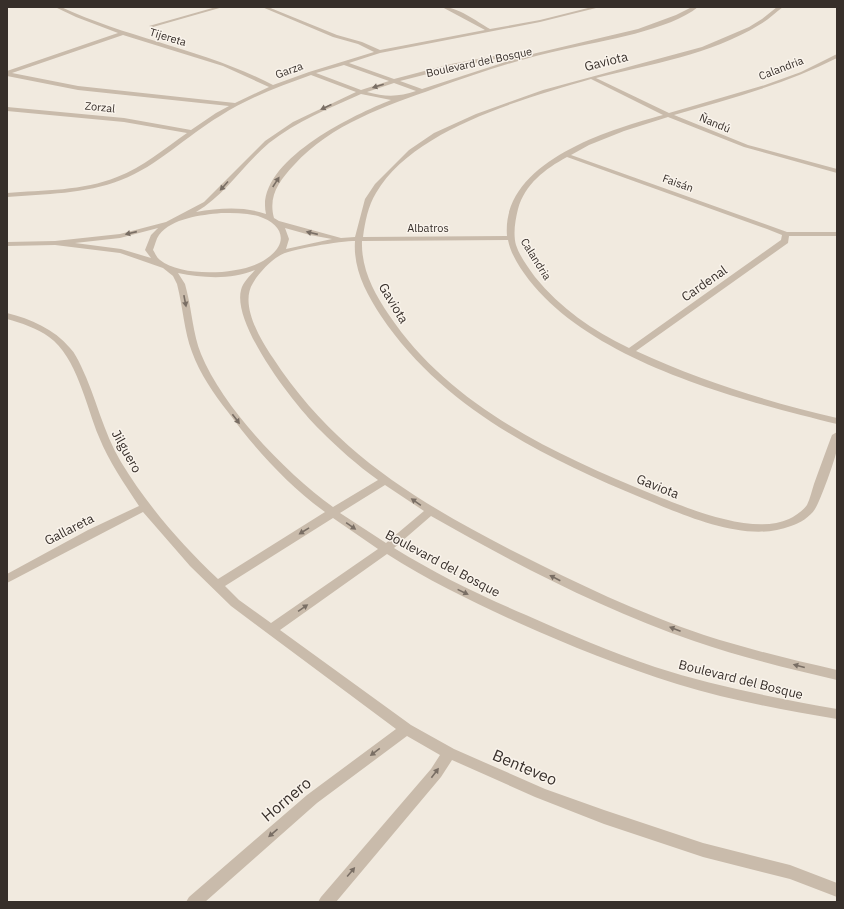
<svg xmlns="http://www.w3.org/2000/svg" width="844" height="909" font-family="'IBM Plex Sans',sans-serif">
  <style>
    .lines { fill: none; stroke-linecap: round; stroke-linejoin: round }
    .minor { fill: #c9bbab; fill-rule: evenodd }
    .oneway { fill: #796e64 }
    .labels { text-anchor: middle; stroke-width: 3; stroke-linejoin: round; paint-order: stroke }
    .far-street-label { font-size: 11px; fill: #372f2a; stroke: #f9f3eb }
    .street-label { font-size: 13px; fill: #372f2a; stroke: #f9f3eb }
    .near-street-label { font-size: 16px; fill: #372f2a; stroke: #f9f3eb }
  </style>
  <rect width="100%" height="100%" fill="#f1eadf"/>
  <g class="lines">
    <path class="minor" d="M55 7H61C130 39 206 50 273 85L309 72 374 52 358 44 333 37 262 7H268L337 35 362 42 380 50 485 30 442 7C458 7 476 21 490 29L540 20 592 7H600L540 22 380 53 349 63 394 79 451 64 521 51 524 53 451 68 400 81 422 89 524 56 638 29 676 15 692 7H698C670 30 602 41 566 49 522 58 478 73 436 88 386 106 331 124 294 165 279 181 268 196 274 218L279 221 341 238 355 237 365 199 375 184 409 150 434 133 476 114 543 90 702 47 749 27 762 19 777 7H783C775 13 768 20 759 25 710 55 651 64 596 78L669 113 765 85 801 72 837 54V58C785 84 730 99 674 115L748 145 837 169V173L744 147 668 117 624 131 589 145 571 155 787 232H837V236H789L788 243 636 351C701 381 768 402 837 418V424C739 400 593 362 529 280 520 268 511 255 508 240L362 241C361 269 374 293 389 315 450 406 554 454 652 494 687 508 753 536 789 519 795 516 803 511 807 505 810 499 812 490 814 484 820 467 826 451 832 435L837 432C837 437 838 444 837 449 836 457 820 502 815 509 810 517 800 523 791 526 746 544 684 515 642 498 543 457 442 407 381 316 366 293 353 269 355 241 342 241 288 249 279 256 270 261 258 274 253 283 239 305 261 340 273 358 335 453 418 502 515 552 576 583 639 613 704 635 748 649 792 660 837 670V680C789 669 741 657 694 641 602 609 515 564 431 516L394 548C436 574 481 596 526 615 568 634 611 652 655 667 714 686 775 698 837 709V719C783 710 729 700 677 684 623 667 570 646 519 623 473 602 429 581 387 554L280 630 411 725 454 749 545 789 604 810 703 843 790 865 837 883V897L790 879 703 857 604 824 535 797 452 760 441 777 336 902H318L321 897 431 769 440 755 407 736 317 803 205 902H186L189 897 307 795 396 729 231 606 190 566 143 512 7 583V574L88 530 139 506C124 483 109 462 99 437 86 406 77 357 49 337 37 328 21 323 7 319V313C31 319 54 329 70 348 75 353 78 360 81 366 96 397 103 432 121 462 147 505 181 544 218 579L325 512C288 485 256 450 228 412 214 394 200 374 192 352 184 331 183 307 177 284L173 276 163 268 120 253 55 245 7 246V242L55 241 120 234 166 222 204 202 265 141 293 122 356 92 311 75C280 86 248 98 220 116 186 136 158 166 121 180 85 194 45 194 7 197V193C43 190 83 191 117 177 143 167 164 149 187 133L124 122 7 111V107L124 118 191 130 216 113 229 106 78 90 7 76V71L118 33 76 17ZM123 35 223 66 269 87 235 103 78 86 12 73ZM344 65 389 81 361 90 316 73ZM591 79 663 115C608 130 501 162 507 236L363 237C365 222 368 206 376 193 413 129 523 99 591 79ZM394 83 416 91C399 97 385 97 367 92ZM361 94 391 100C353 115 254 162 266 214 244 206 219 208 196 212 225 195 243 165 269 143 297 121 330 108 361 94ZM567 157 767 229 782 235 781 240 629 348C593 331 560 308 535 277 528 267 520 257 516 245 513 234 515 221 518 209 525 184 545 169 567 157ZM221 213C233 213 246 213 258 216 283 224 290 243 266 259 244 275 182 278 160 260 157 258 155 253 153 250 155 245 156 239 159 235 172 218 201 215 221 213ZM158 228 151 235 145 250 151 258 121 249 75 243 120 238ZM285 228 310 235 332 239 286 249 289 239ZM255 270C250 276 243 282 241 290 232 325 295 406 320 430 338 448 357 465 378 480L333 507C286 473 223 408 201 354 193 334 192 312 187 292L185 284 178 273C203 278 231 280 255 270ZM385 485 424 511 386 543 340 513ZM333 518 378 549 271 623 239 600 225 586Z
      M216 7H223L153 27 149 26Z"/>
  </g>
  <defs><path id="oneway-solid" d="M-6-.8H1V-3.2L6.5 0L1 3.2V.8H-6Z"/></defs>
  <g class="oneway">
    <use href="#oneway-solid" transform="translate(378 86) rotate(163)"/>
    <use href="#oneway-solid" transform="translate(326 107) rotate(155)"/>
    <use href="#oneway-solid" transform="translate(276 182) rotate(-57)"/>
    <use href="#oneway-solid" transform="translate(224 186) rotate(132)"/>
    <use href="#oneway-solid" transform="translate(131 233) rotate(167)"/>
    <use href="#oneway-solid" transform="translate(312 233) rotate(-167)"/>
    <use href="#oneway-solid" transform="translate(185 301) rotate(79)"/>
    <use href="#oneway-solid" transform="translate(236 419) rotate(53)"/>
    <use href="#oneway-solid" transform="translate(416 502) rotate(-145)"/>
    <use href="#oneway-solid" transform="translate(351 526) rotate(35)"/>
    <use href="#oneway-solid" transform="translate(304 531) rotate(148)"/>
    <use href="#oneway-solid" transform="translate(555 578) rotate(-153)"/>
    <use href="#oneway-solid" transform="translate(463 592) rotate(26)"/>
    <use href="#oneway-solid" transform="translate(303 608) rotate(-35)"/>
    <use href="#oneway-solid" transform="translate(675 629) rotate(-159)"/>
    <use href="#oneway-solid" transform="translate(799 666) rotate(-165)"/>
    <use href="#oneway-solid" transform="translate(375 752) rotate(143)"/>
    <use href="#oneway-solid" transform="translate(435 773) rotate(-53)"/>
    <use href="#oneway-solid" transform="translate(273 833) rotate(139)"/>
    <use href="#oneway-solid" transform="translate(351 872) rotate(-50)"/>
  </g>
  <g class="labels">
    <g class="far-street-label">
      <text transform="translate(168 37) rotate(17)" y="4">Tijereta</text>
      <text transform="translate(479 62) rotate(-12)" y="4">Boulevard del Bosque</text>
      <text transform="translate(781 68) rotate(-21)" y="4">Calandria</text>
      <text transform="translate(289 70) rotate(-20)" y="4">Garza</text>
      <text transform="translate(100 107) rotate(6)" y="4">Zorzal</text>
      <text transform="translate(715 123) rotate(22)" y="4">Ñandú</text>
      <text transform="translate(678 183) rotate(20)" y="4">Faisán</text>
      <text x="428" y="232">Albatros</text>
      <text transform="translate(536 259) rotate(58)" y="4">Calandria</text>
    </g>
    <g class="street-label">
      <text transform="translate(606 61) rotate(-14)" y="5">Gaviota</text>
      <text transform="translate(704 283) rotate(-35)" y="5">Cardenal</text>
      <text transform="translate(394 303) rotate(59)" y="5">Gaviota</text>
      <text transform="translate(127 451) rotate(61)" y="5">Jilguero</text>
      <text transform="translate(658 486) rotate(22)" y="5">Gaviota</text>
      <text transform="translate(69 529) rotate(-27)" y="5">Gallareta</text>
      <text transform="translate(443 563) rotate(28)" y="5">Boulevard del Bosque</text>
      <text transform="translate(741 679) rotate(14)" y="5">Boulevard del Bosque</text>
    </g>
    <g class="near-street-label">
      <text transform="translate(525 767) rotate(23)" y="6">Benteveo</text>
      <text transform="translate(286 799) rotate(-40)" y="6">Hornero</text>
    </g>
  </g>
  <rect width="844" height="909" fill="none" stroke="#372f2a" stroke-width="16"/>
</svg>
